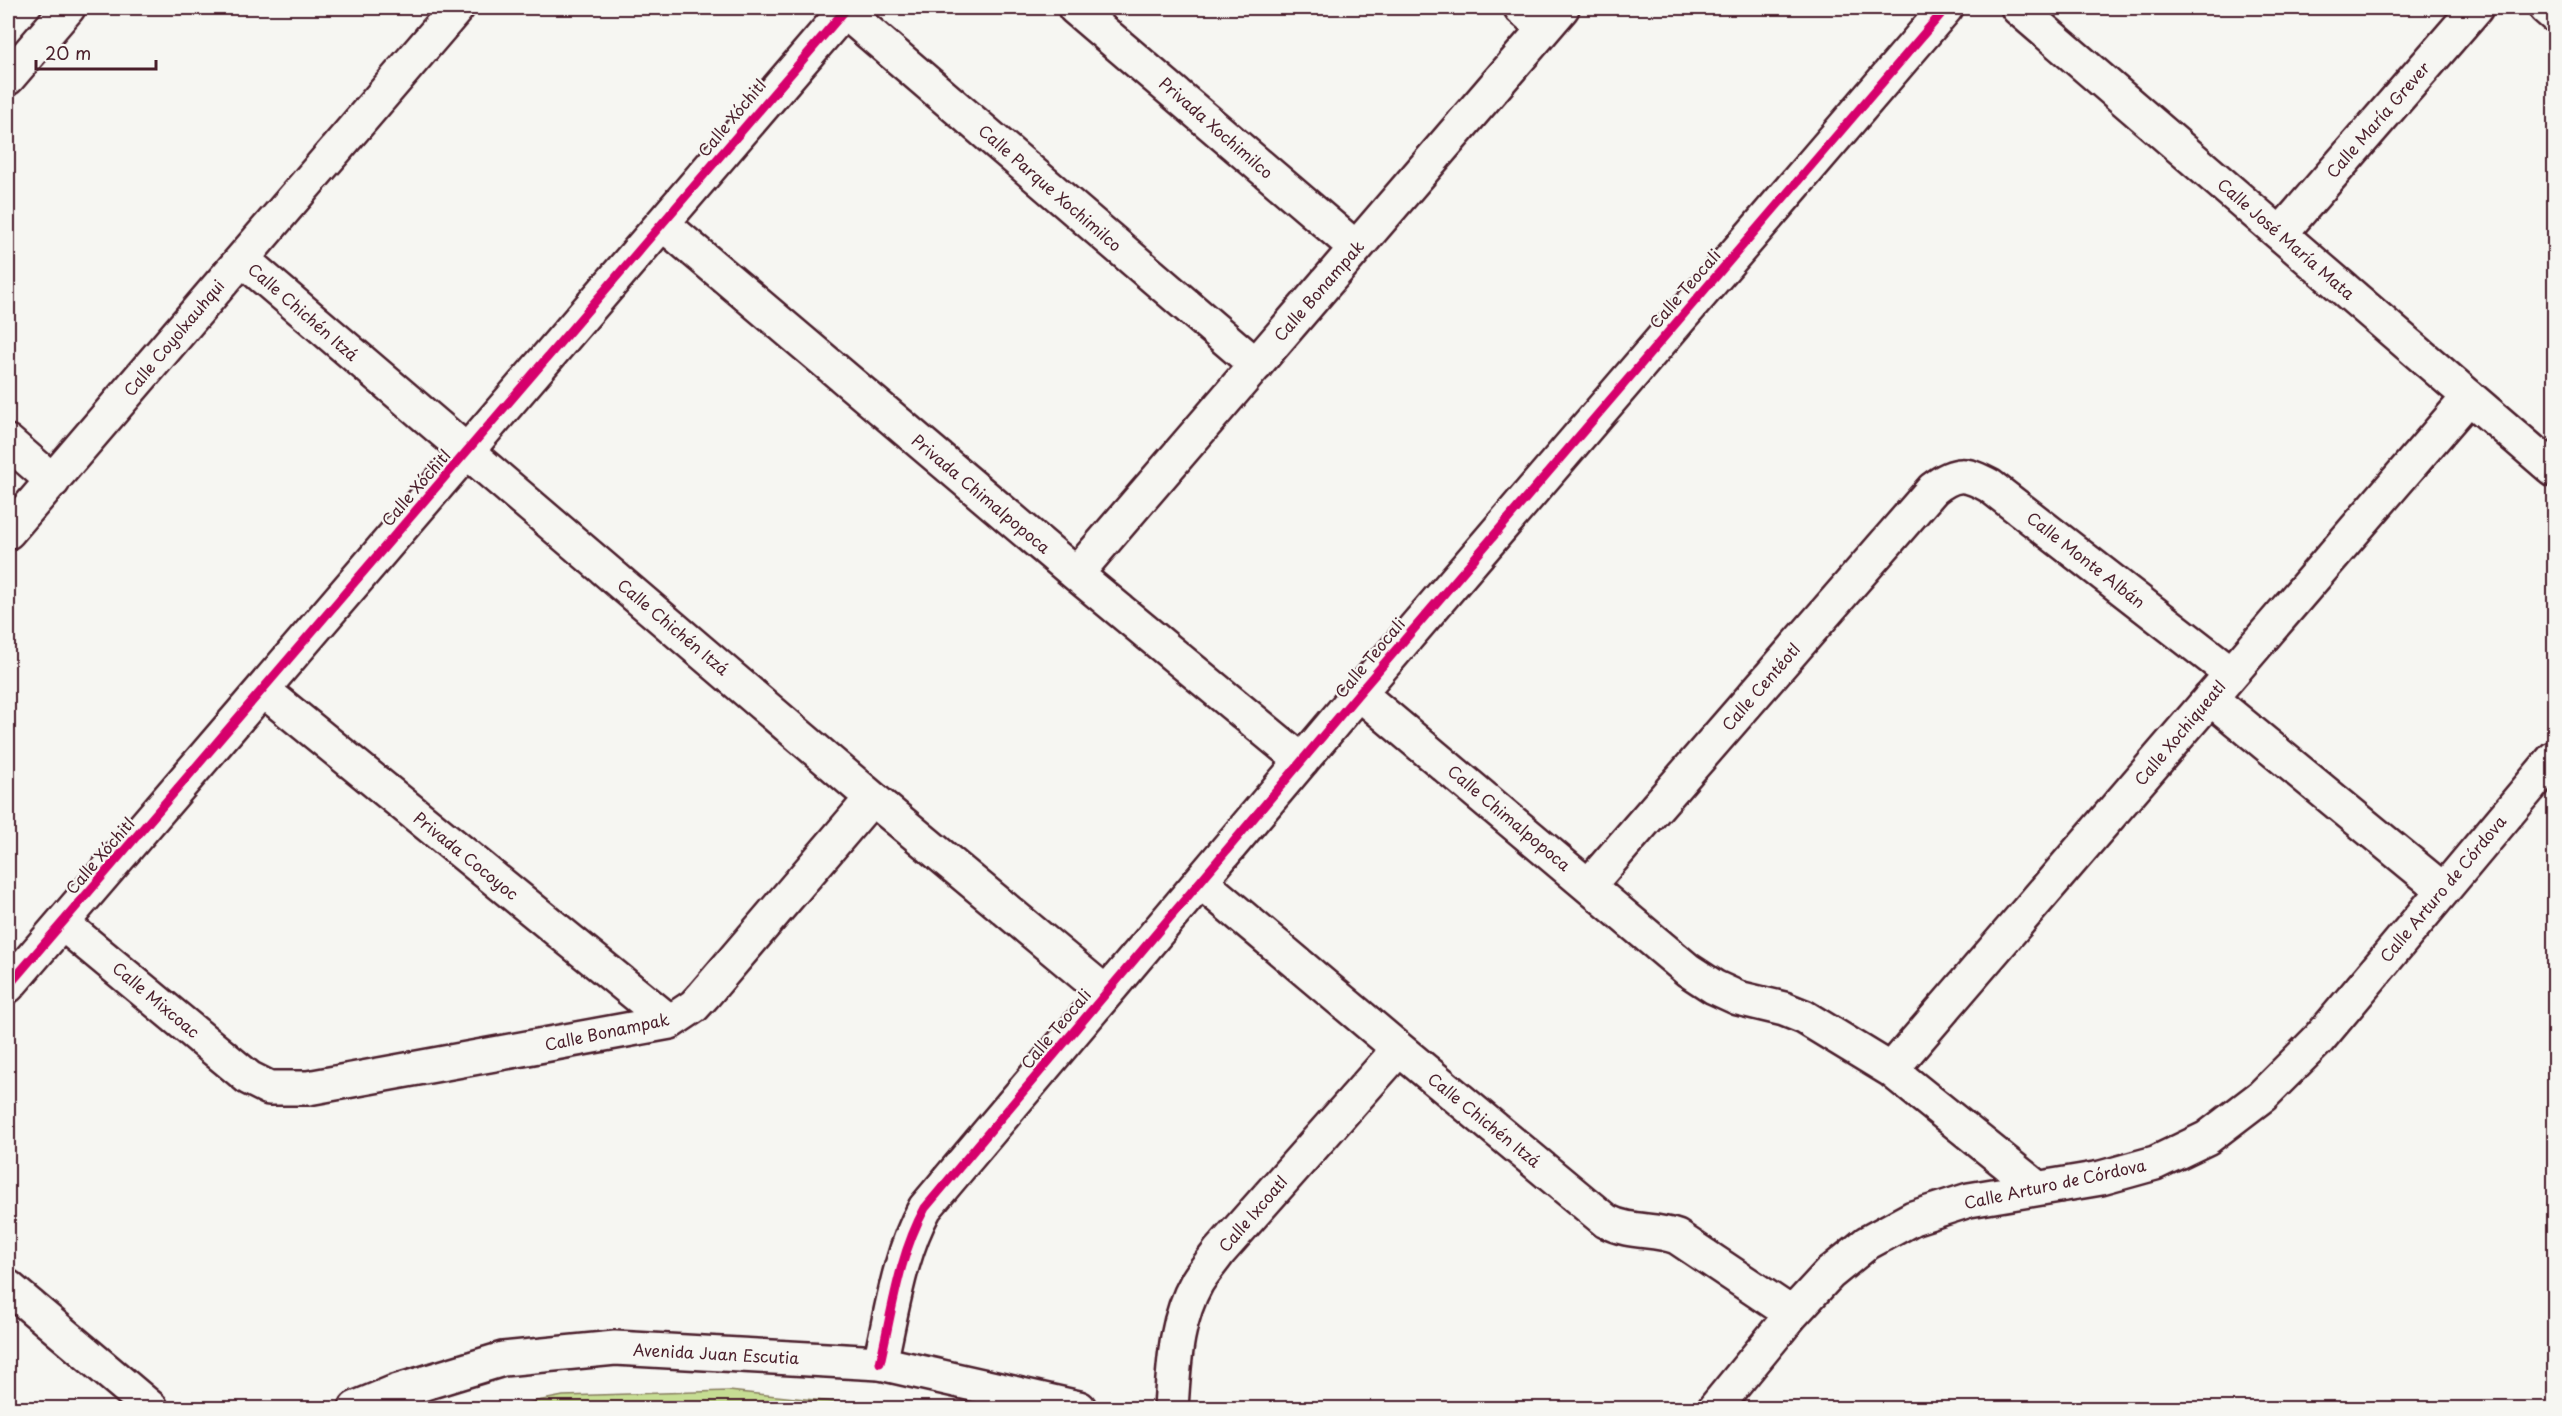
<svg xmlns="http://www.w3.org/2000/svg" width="2562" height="1416" font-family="'Playpen Sans',sans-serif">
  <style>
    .green { fill: #c6dd93; stroke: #887e5f; stroke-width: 1.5 }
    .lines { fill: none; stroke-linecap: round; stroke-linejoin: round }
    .street-casing { stroke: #4a1f2b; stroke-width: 38 }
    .secondary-casing { stroke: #4a1f2b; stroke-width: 38 }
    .primary-casing { stroke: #4a1f2b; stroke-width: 38 }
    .street { stroke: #f6f6f2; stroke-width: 33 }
    .secondary { stroke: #f6f6f2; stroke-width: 33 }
    .primary { stroke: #f6f6f2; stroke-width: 33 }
    .cycleway-casing { stroke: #f6f6f2; stroke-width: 13 }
    .cycleway { stroke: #d6006c; stroke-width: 9 }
    .labels { text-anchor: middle; stroke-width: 4.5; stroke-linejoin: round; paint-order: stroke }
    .street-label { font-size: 16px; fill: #4a1f2b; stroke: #f6f6f2 }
  </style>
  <rect width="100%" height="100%" fill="#f6f6f2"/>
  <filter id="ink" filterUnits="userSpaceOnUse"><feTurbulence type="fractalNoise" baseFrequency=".0167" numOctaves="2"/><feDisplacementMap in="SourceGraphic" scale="12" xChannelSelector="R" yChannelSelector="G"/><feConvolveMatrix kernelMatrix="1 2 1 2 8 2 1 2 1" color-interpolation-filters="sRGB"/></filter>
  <g filter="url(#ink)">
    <path class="green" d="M729 1391 891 1408H501L563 1396Z"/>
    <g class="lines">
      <defs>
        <path id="street" d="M1075 8 1356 248
          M1521 8 1544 28
          M2546 8 2554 15
          M844 11 1256 365
          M8 78 68 8
          M663 224 1076 574 1302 761
          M2281 233 2476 8
          M242 259 872 798 1106 993
          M8 442 53 481
          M8 532 457 8
          M1076 574 1562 8
          M263 690 670 1022
          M1359 693 1688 970 1714 987 1738 998 1784 1009 1804 1017 1891 1070 2036 1187
          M2210 698 2442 889
          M1201 882 1399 1049 1606 1221C1632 1234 1652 1228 1677 1237L1792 1314
          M1589 885 1933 489C1956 471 1966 473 1990 486L2231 673
          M62 923 249 1078 269 1088H308L670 1022 694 1006 704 995 872 798
          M8 986 847 8
          M1891 1070 2469 397
          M880 1363C892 1311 899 1255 925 1208L1359 693 1946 8
          M1171 1408C1174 1365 1175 1321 1197 1282 1203 1272 1212 1262 1219 1252L1399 1049
          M1715 1408 1792 1314 1829 1274 1867 1243 1913 1218 1969 1200 2101 1178 2155 1163 2207 1138 2262 1096 2319 1039 2554 758"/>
        <path id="secondary" d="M2018 8 2554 470
          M8 1287 151 1408"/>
        <path id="primary" d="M356 1408 395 1392 503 1359 615 1348 880 1363 1079 1408"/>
      </defs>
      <use href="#street" class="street-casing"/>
      <use href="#secondary" class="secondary-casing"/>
      <use href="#primary" class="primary-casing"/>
      <use href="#street" class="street"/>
      <use href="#secondary" class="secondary"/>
      <use href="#primary" class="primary"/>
      <defs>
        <path id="cycleway" d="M8 986 847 8
          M880 1363C892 1311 899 1255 925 1208L1359 693 1946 8"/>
      </defs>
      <use href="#cycleway" class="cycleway-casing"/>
      <use href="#cycleway" class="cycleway"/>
    </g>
  </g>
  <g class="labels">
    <g class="street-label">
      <text transform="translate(732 118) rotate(-50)" y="6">Calle Xóchitl</text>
      <text transform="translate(2378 120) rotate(-49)" y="6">Calle María Grever</text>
      <text transform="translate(1216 128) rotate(41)" y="6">Privada Xochimilco</text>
      <text transform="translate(1050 188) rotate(41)" y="6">Calle Parque Xochimilco</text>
      <text transform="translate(2286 239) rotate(41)" y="6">Calle José María Mata</text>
      <text transform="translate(1685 289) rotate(-49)" y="6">Calle Teocali</text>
      <text transform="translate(1319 291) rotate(-49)" y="6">Calle Bonampak</text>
      <text transform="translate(303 312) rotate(41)" y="6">Calle Chichén Itzá</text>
      <text transform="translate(174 338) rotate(-50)" y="6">Calle Coyolxauhqui</text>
      <text transform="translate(416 488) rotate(-49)" y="6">Calle Xóchitl</text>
      <text transform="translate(981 494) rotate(40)" y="6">Privada Chimalpopoca</text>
      <text transform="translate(2086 560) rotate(38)" y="6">Calle Monte Albán</text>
      <text transform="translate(673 627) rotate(40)" y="6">Calle Chichén Itzá</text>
      <text transform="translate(1370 658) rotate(-50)" y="6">Calle Teocali</text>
      <text transform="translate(1761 687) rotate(-49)" y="6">Calle Centéotl</text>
      <text transform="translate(2180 733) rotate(-50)" y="6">Calle Xochiqueatl</text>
      <text transform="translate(1509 818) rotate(40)" y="6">Calle Chimalpopoca</text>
      <text transform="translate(100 856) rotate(-49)" y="6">Calle Xóchitl</text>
      <text transform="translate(466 856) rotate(39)" y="6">Privada Cocoyoc</text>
      <text transform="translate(2443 889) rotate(-50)" y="6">Calle Arturo de Córdova</text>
      <text transform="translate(156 1000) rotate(40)" y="6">Calle Mixcoac</text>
      <text transform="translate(1056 1029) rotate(-50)" y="6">Calle Teocali</text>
      <text transform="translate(607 1032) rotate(-12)" y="6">Calle Bonampak</text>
      <text transform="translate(1484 1120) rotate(39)" y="6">Calle Chichén Itzá</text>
      <text transform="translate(2055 1184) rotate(-12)" y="6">Calle Arturo de Córdova</text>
      <text transform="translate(1253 1214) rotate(-49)" y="6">Calle Ixcoatl</text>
      <text transform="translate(716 1354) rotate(3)" y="6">Avenida Juan Escutia</text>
    </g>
  </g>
  <rect width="2562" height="1416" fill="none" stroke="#f6f6f2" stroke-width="30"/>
  <rect x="15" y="15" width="2532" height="1386" fill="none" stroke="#4a1f2b" stroke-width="2" filter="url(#ink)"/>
  <path d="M36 60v9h120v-9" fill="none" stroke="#4a1f2b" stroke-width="3"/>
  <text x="45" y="60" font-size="18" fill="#4a1f2b" stroke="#f6f6f2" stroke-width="4.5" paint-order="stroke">20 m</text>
</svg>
